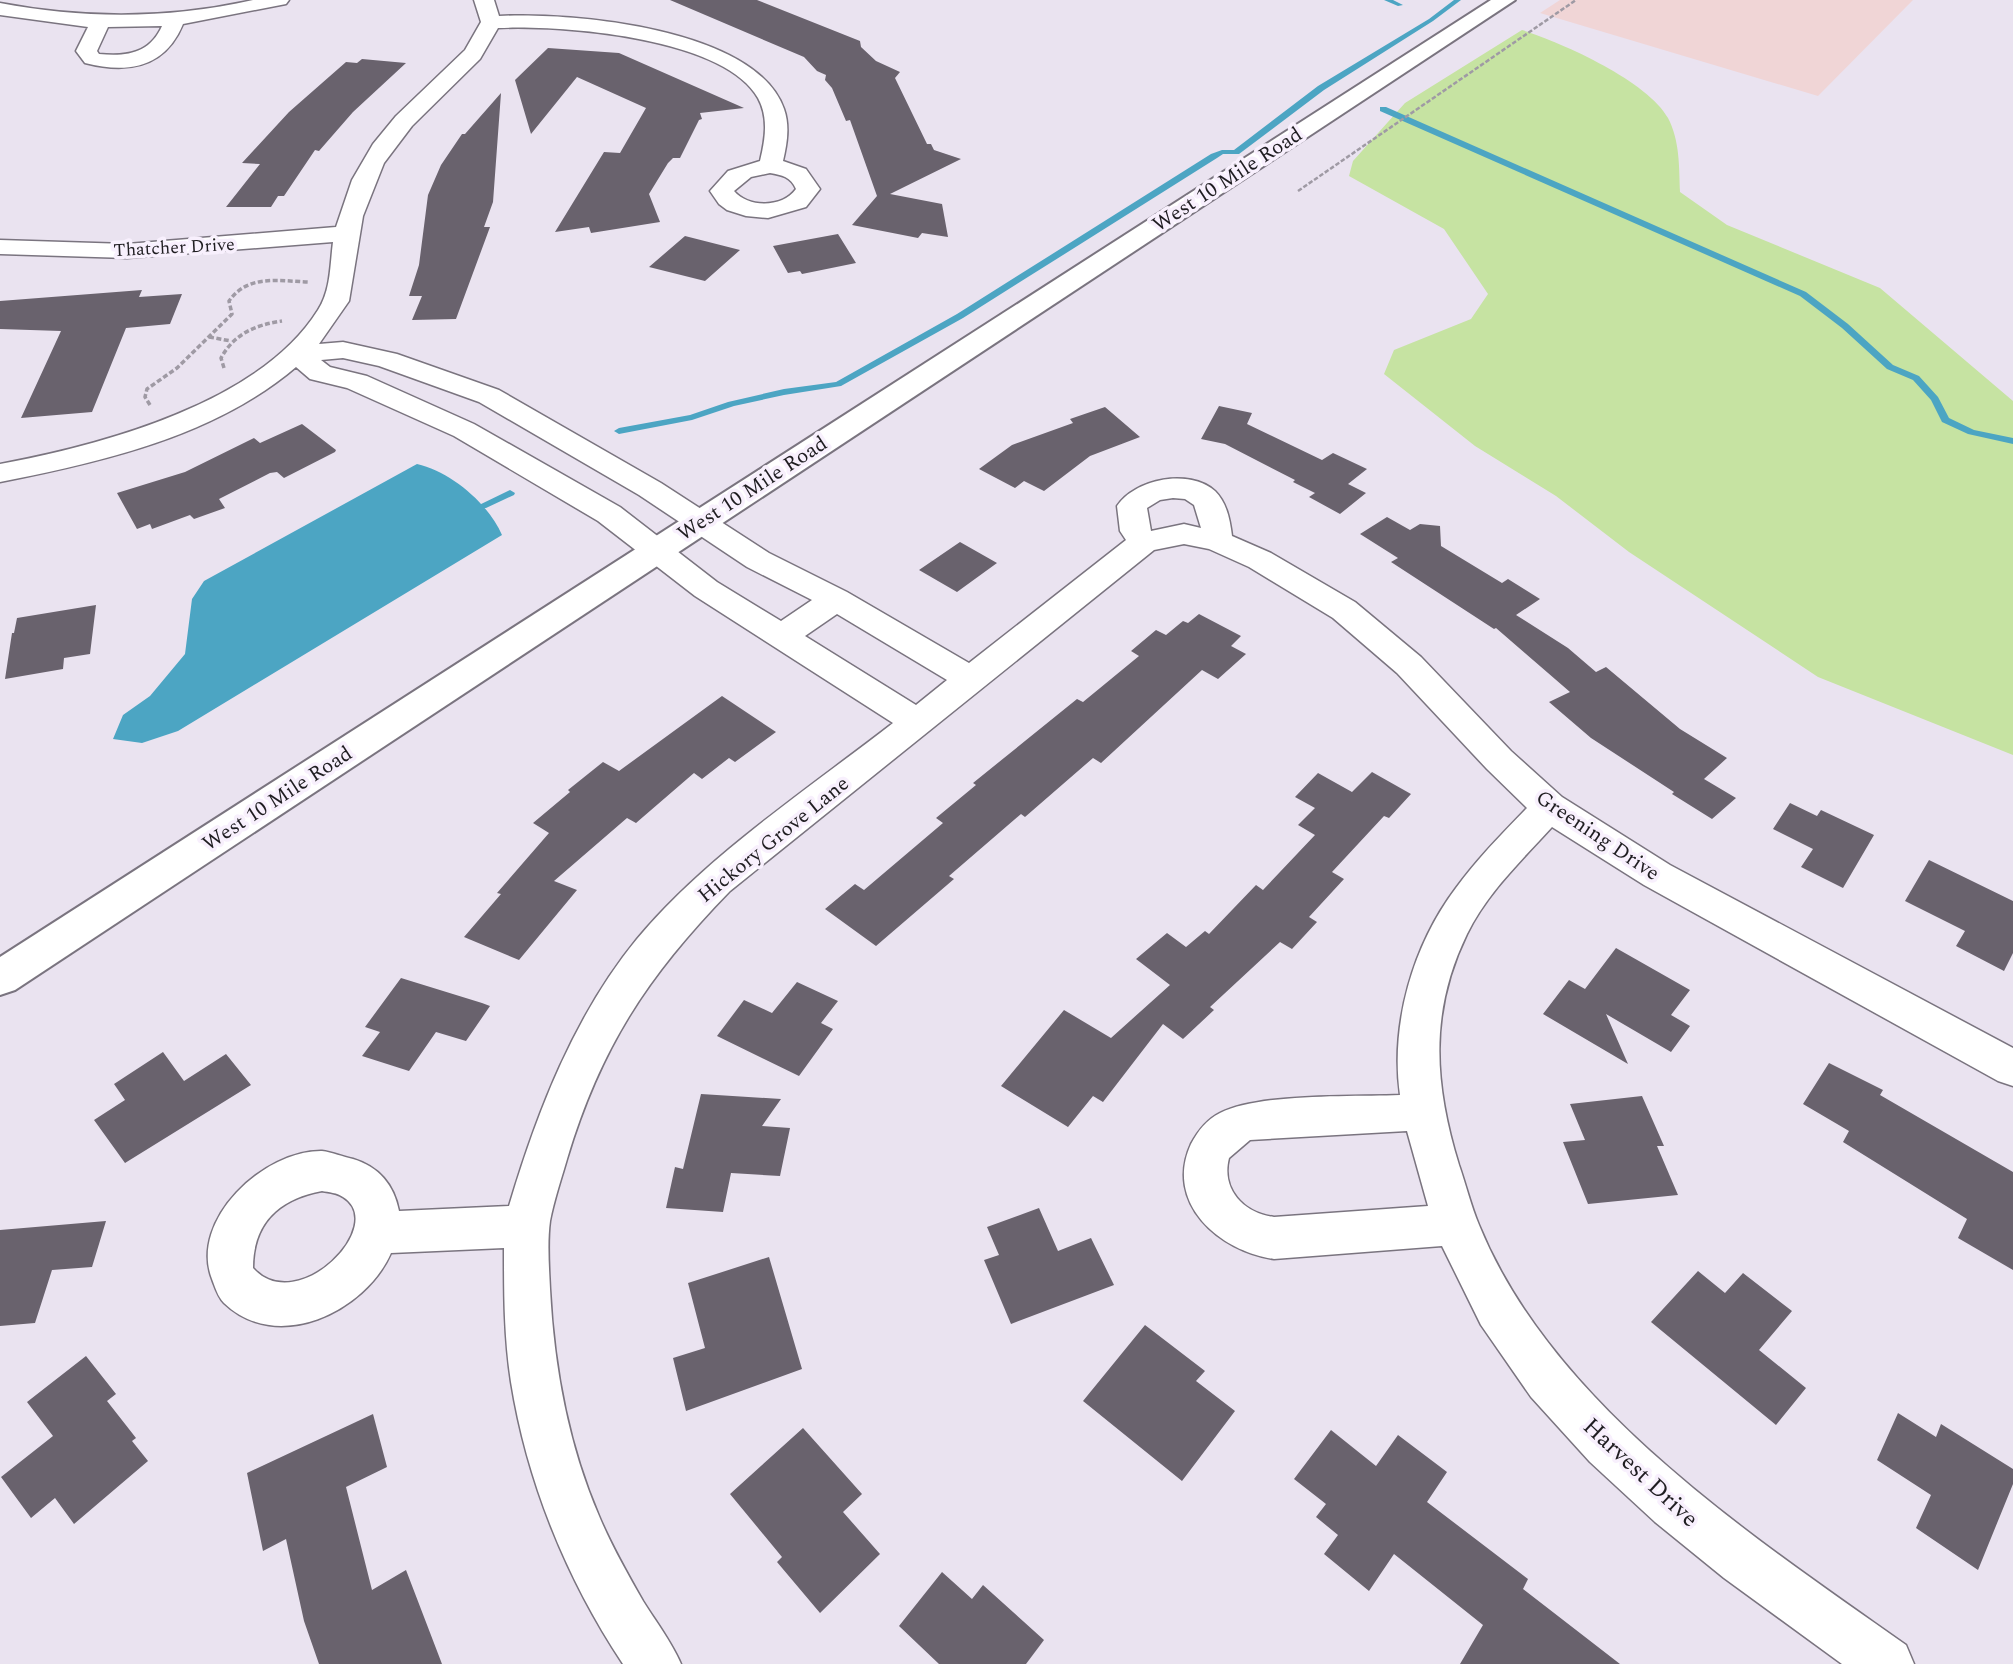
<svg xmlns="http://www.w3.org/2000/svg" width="2013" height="1664" font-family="Spectral,serif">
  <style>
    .commercial { fill: #f0d5d6 }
    .green { fill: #c6e3a2 }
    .water { fill: #4ca5c3 }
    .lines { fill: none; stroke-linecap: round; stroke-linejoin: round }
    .stream { fill: #4ca5c3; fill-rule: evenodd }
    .building { fill: #69626d }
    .minor-casing { stroke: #7a747f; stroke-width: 3 }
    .secondary-casing { stroke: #7a747f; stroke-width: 4 }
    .path-far1 { stroke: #9f9aa4; stroke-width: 2.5; stroke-dasharray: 4.5 2; stroke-linecap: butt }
    .path { stroke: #9f9aa4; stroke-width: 3.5; stroke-dasharray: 5 2.5; stroke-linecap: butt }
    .minor { fill: #fff; fill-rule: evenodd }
    .secondary { fill: #fff; fill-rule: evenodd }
    .labels { text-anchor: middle; stroke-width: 7; stroke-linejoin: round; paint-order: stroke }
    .far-street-label { font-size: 18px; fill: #1f1d21; stroke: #f8f0fd }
    .street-label { font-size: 21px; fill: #1f1d21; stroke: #f8f0fd }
    .near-street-label { font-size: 24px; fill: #1f1d21; stroke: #f8f0fd }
  </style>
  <rect width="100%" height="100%" fill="#eae3f0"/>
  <path class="commercial" d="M1560 0H1913L1818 96 1540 13Z"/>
  <path class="green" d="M1522 30C1561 42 1648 81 1668 118 1680 141 1679 167 1680 192L1727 225 1880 288 2013 401V755L1818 677 1629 552 1556 496 1475 446 1384 374 1394 350 1471 319 1488 294 1444 229 1349 176 1353 161 1405 103Z"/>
  <path class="water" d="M417 464C451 472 488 503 502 535L178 731 142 743 113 739 123 715 150 696 185 654 192 599 204 581Z"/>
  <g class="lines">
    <path class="stream" d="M1384 0H1393L1403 5 1398 6Z
      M1454 0H1461L1433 21 1324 90 1239 154H1223L1217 158 963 318 841 386 784 395 734 406 692 420 619 434 614 431 619 428 690 415 728 402 784 389 836 382 957 314 1211 154 1222 150H1234L1318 86 1429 19Z
      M1380 107H1386L1806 292 1848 324 1893 365 1919 376 1938 397 1949 418 1974 430 2013 438V444L1968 434 1942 422 1931 400 1913 380 1887 369 1842 328 1800 296 1380 111Z
      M510 490 515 493 514 495 486 508H478L477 506Z"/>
  </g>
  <path class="building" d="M670 0H757L860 41 861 47 876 61 900 72 895 78 927 144H931L934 150 961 159 890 194 942 204 948 237 922 233 918 238 852 225 877 196 850 120 846 121 832 88 825 80 826 75 817 71 804 57Z
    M548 48 619 53 744 108 700 113 702 119 699 120 680 158H673L668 163 649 194 660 222 591 233 589 227 555 232 604 152 620 153 646 108 577 77 531 134 515 80Z
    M362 59 406 63 353 112 319 151 315 150 284 196H278L271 207H226L260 164 242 163 289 112 346 62 357 63Z
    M501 93 493 202 484 227H490L456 319 412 320 422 296H409L419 265 428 195 441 165 462 134H465Z
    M838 234 856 263 802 274 800 271 788 273 773 246Z
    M685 236 740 250 705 281 649 267Z
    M142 290 139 297 182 294 170 324 126 328 92 412 21 418 61 331 0 329V301Z
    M1219 406 1252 413 1247 424 1322 460 1333 453 1367 469 1348 484 1366 493 1340 514 1309 497 1315 493 1293 482 1295 480 1225 444 1201 439Z
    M1105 407 1140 437 1090 456 1044 491 1024 481 1015 488 979 469 1012 445 1073 423 1070 419Z
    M302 424 336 450 335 452 284 478 277 472 270 473 219 499 225 508 194 519 190 515 152 529 150 524 137 529 117 493 185 472 254 438 260 443Z
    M1387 517 1410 530 1420 524 1440 526 1441 546 1502 583 1508 579 1540 599 1516 615 1568 648 1596 672 1606 667 1680 729 1727 758 1704 779 1736 798 1712 819 1672 794 1674 792 1591 738 1549 702 1570 692 1496 628 1494 629 1391 562 1398 558 1360 534Z
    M960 542 997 563 957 592 919 570Z
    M96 605 90 654 64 658 63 669 5 679 12 633H14L17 618Z
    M1199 614 1241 636 1231 646 1246 654 1218 679 1202 670 1101 763 1093 758 1025 817 1021 814 949 876 954 879 876 946 825 909 855 884 864 890 943 823 936 818 976 785 973 783 1077 699 1083 702 1139 656 1131 651 1156 630 1166 635 1183 621 1188 623Z
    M722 696 776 732 735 762 729 758 702 779 694 773 636 823 627 818 554 881 577 890 519 960 464 937 501 894 497 893 549 833 533 823 570 792 568 790 603 762 619 771Z
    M1372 772 1411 794 1389 818 1384 816 1332 872 1344 879 1309 917 1317 922 1292 949 1280 942 1210 1007 1214 1010 1183 1039 1163 1024 1103 1102 1093 1096 1068 1127 1001 1086 1064 1010 1111 1038 1170 985 1136 959 1167 933 1186 947 1205 931 1209 934 1256 885 1263 890 1315 835 1298 825 1315 808 1295 797 1318 773 1352 792Z
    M1790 803 1817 816 1821 810 1874 835 1843 888 1801 867 1813 849 1773 829Z
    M1929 860 2013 901V953L2004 971 1956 946 1965 931 1905 901Z
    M1616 948 1690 990 1671 1015 1690 1026 1671 1052 1606 1014 1628 1064 1543 1014 1569 980 1585 989Z
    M401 978 482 1003 490 1006 466 1041 436 1032 409 1071 362 1056 380 1032 365 1027Z
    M797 982 838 1001 821 1023 833 1029 799 1076 717 1036 744 1000 772 1013Z
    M163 1052 184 1081 226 1054 251 1085 125 1163 94 1120 125 1100 114 1084Z
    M1829 1063 1883 1090 1880 1095 2013 1172V1270L1958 1238 1967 1219 1843 1142 1849 1131 1803 1104Z
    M701 1094 781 1099 762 1126 790 1128 780 1176 731 1173 723 1212 666 1208 675 1167 683 1169Z
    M1642 1096 1664 1146H1657L1678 1195 1588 1204 1563 1142 1585 1140 1570 1104Z
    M1039 1208 1058 1251 1091 1238 1114 1285 1011 1324 984 1260 999 1255 987 1227Z
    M106 1221 92 1267 52 1270 35 1323 0 1326V1230Z
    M769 1257 802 1369 686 1411 673 1358 705 1348 688 1283Z
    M1698 1271 1725 1293 1743 1273 1792 1311 1759 1350 1806 1388 1776 1425 1651 1322Z
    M1145 1325 1205 1371 1196 1381 1235 1411 1182 1481 1083 1401Z
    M86 1356 116 1394 107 1401 136 1438 132 1441 148 1461 74 1524 55 1498 31 1518 1 1477 53 1436 27 1402Z
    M1898 1413 1936 1437 1941 1424 2013 1469V1484L1978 1570 1916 1528 1931 1495 1877 1460Z
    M373 1414 387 1467 346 1487 372 1590 406 1570 442 1664H319L304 1621 286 1539 263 1551 247 1473Z
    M803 1428 862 1494 843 1512 880 1554 820 1613 777 1562 782 1557 730 1494Z
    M1331 1430 1376 1466 1398 1435 1447 1472 1427 1502 1528 1579 1523 1589 1620 1664H1460L1483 1625 1394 1554 1369 1591 1324 1554 1338 1535 1316 1517 1326 1504 1294 1479Z
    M942 1572 972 1599 983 1585 1044 1640 1026 1664H939L899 1626Z"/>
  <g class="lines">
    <defs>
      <path id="minor" d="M253 0H289L286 4 183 24C165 68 128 74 85 63L76 51 88 27 0 15V3C84 19 169 19 253 0ZM162 26C150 53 127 57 99 54L97 51 108 27Z
        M474 0H494L499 16C572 12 756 28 784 109 790 126 787 144 783 161L806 169 820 189 806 207 768 218 746 216 727 210 719 204 710 191 728 171 760 161C765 140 769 118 758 98 723 37 561 25 498 28L480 59 412 126 384 163 363 216 349 301 319 344 343 342 397 354 499 390 661 483 769 553 847 592 969 663 1126 540 1120 531 1117 506C1135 479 1189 468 1215 491 1227 503 1230 520 1232 536L1271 553 1355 602 1421 657 1511 751 1562 797 1670 865 2013 1048V1086L1998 1081 1644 885 1552 827C1522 860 1487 893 1467 934 1429 1012 1434 1084 1459 1165 1466 1185 1471 1206 1479 1225 1552 1405 1753 1537 1906 1645L1914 1664H1842L1724 1578 1655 1522 1590 1462 1531 1397 1481 1325 1442 1246 1274 1259C1219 1251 1164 1203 1191 1144 1198 1131 1206 1120 1220 1113 1261 1093 1351 1097 1400 1095 1390 1024 1413 945 1456 888 1477 859 1502 834 1527 808L1487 769 1397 673 1333 618 1249 567 1209 549 1184 544 1154 550 730 891C648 975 601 1046 567 1159 561 1180 554 1200 550 1221 547 1243 549 1267 550 1289 554 1367 568 1444 599 1516 611 1545 627 1573 643 1601 656 1622 671 1641 681 1664H623C567 1580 527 1482 511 1382 504 1337 504 1292 504 1248L391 1253C365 1312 277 1354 224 1303 218 1297 215 1287 212 1279 189 1220 264 1150 322 1151 332 1152 343 1157 353 1159 379 1167 394 1185 399 1211L509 1206C537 1112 574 1016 637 939 705 857 808 789 893 723L695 596 598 521 454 436 347 388 310 379 296 367C215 436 102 462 0 482V464C102 445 260 403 318 310 331 290 330 265 333 242L127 258 0 254V240L127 244 336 227 352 180 373 144 396 116 465 50 481 22ZM770 173C782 175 791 177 796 189 782 208 749 208 734 191L751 177ZM343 358 379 366 479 402 639 495 747 567 812 600 781 621 717 582 620 507 474 424 367 376 330 367 321 360ZM1173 498 1185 499 1194 505 1201 528 1184 524 1151 531 1147 508 1160 500ZM837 614 947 680 916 705 805 636ZM1407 1131 1428 1206 1274 1217C1243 1213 1221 1189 1229 1158L1250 1140ZM322 1191C328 1192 338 1193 343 1197 389 1225 297 1318 253 1268 253 1223 279 1199 322 1191Z"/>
      <path id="secondary" d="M1491 0H1515L15 990 0 995V957Z"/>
    </defs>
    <use href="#minor" class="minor-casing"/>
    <use href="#secondary" class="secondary-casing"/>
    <path class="path-far1" d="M1298 191 1576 0"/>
    <path class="path" d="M209 337 231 341
      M224 368 221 358C234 334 255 325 282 321
      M150 405 145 397 147 389 177 368 232 314 229 301C248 274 279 281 308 282"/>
    <use href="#minor" class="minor"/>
    <use href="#secondary" class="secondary"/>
  </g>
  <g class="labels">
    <g class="far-street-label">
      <text transform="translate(174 247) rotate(-3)" y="6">Thatcher Drive</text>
    </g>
    <g class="street-label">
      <text transform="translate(1227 179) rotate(-33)" y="7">West 10 Mile Road</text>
      <text transform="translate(752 488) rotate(-33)" y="7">West 10 Mile Road</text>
      <text transform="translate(277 798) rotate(-33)" y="7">West 10 Mile Road</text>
      <text transform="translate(1598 835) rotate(34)" y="7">Greening Drive</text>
      <text transform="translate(773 839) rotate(-39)" y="7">Hickory Grove Lane</text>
    </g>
    <g class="near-street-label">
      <text transform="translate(1641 1472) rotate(43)" y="8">Harvest Drive</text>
    </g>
  </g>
</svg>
